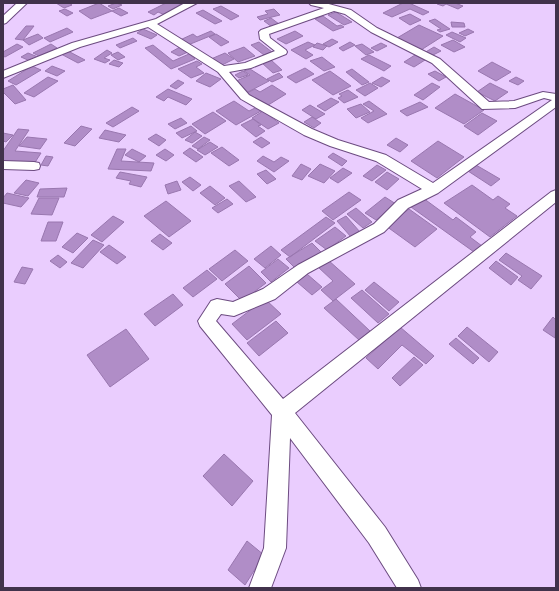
<svg xmlns="http://www.w3.org/2000/svg" width="559" height="591" font-family="'Roboto Serif',serif">
  <style>
    .building { fill: #b08dc7; stroke: #9977af }
    .lines { fill: none; stroke-linecap: round; stroke-linejoin: round }
    .street-casing { stroke: #6c4b80; stroke-width: 2 }
    .street { fill: #fff; fill-rule: evenodd }
  </style>
  <rect width="100%" height="100%" fill="#eacdfe"/>
  <path class="building" d="M56 3H69L72 5 64 8Z
    M99 3 112 11 91 19 79 11Z
    M116 3 122 5 113 9 108 6Z
    M166 3H177L184 6 165 15 158 12 154 15 148 12Z
    M403 3H409L429 12 423 15 410 9 392 17 383 13Z
    M438 3H455L463 6 458 9 446 4 443 6 437 4Z
    M221 6 239 16 231 20 213 9Z
    M119 8 128 13 121 16 112 11Z
    M65 9 73 13 67 16 59 11Z
    M274 9 280 15 260 20 257 17 268 14 265 11Z
    M203 10 222 21 215 24 196 13Z
    M336 12 352 22 344 25 328 15Z
    M410 14 421 20 410 25 399 18Z
    M323 16 337 26 341 25 344 27 333 31 315 19Z
    M271 18 279 24 272 27 264 21Z
    M435 19 450 29 440 32 437 30 441 29 429 21Z
    M451 22 464 23 465 27H452Z
    M419 25 443 36 421 50 397 38Z
    M26 26H34L23 40 15 39Z
    M67 28 73 32 50 42 44 38Z
    M143 29 157 35 151 39 137 33Z
    M468 29 474 32 465 36 459 33Z
    M211 31 215 34 188 45 180 40 193 34 197 37Z
    M295 31 303 36 286 44 277 39Z
    M452 32 466 38 460 42 446 35Z
    M38 34 43 38 29 45 23 40Z
    M216 34 229 42 221 46 209 37Z
    M133 38 137 41 120 48 116 45Z
    M332 39 338 42 329 47 323 44Z
    M453 40 465 47 454 52 441 45Z
    M259 42 272 52 264 55 251 45Z
    M308 42 315 45 305 50 313 55 306 59 291 50Z
    M350 42 355 45 343 51 339 48Z
    M317 43 327 46 323 50 313 47Z
    M381 43 387 46 377 51 371 48Z
    M17 44 23 47 5 57 3 56V52Z
    M51 44 57 48 39 56 33 53Z
    M362 44 374 52 366 55 355 46Z
    M153 45 173 61 189 54 195 59 171 69 145 48Z
    M180 47 188 52 179 56 171 52Z
    M244 47 255 56 238 62 228 53Z
    M434 47 441 51 431 56 424 53Z
    M107 50 112 53 104 58 110 60 105 63 94 59Z
    M68 51 85 60 78 63 61 54Z
    M118 52 125 57 118 60 111 55Z
    M28 53 38 57 30 61 21 57Z
    M225 53 234 59 220 66 211 59Z
    M369 55 391 66 384 71 361 59Z
    M415 55 425 60 414 67 404 62Z
    M322 57 335 67 324 71 310 61Z
    M114 60 123 63 119 67 109 64Z
    M271 60 282 70 273 73 262 63Z
    M197 61 202 64 196 67 204 73 191 78 178 69Z
    M492 62 511 72 496 81 478 71Z
    M32 66 41 70 16 85 8 81Z
    M52 66 65 71 57 76 45 71Z
    M305 68 314 74 296 83 287 77Z
    M250 69 269 81 248 92 234 82 250 75 244 71Z
    M352 69 369 82 362 85 346 72Z
    M243 71 248 75 239 78 235 75Z
    M330 71 351 86 333 95 312 80Z
    M435 71 446 77 439 81 428 74Z
    M206 73 221 79 210 87 196 81Z
    M279 73 283 77 272 82 267 79Z
    M48 77 58 81 34 97 24 93Z
    M382 77 390 81 381 87 372 83Z
    M516 77 524 81 518 85 509 81Z
    M178 80 184 83 176 89 170 86Z
    M370 83 378 88 365 96 356 90Z
    M432 83 440 87 423 100 414 95Z
    M490 83 508 92 495 101 477 92Z
    M13 85 26 100 15 104 3 92V89Z
    M272 85 286 94 265 107 245 94 255 89 260 92Z
    M168 89 192 99 186 105 168 97 164 101 156 97Z
    M348 90 358 97 344 103 338 98 342 96 339 94Z
    M455 94 484 110 464 124 435 108Z
    M331 98 339 102 325 111 317 106Z
    M234 101 249 111 255 108 261 111 236 125 216 111Z
    M369 101 387 114 368 123 361 118 374 111 363 104Z
    M420 102 428 107 407 116 400 111Z
    M361 104 370 112 356 118 347 109Z
    M310 105 325 114 316 119 302 110Z
    M132 107 139 111 113 127 106 123Z
    M263 111 279 123 268 129 252 118Z
    M213 112 226 121 205 134 192 124Z
    M482 113 497 121 478 135 464 126Z
    M312 117 321 123 314 128 304 122Z
    M181 118 187 123 175 129 168 124Z
    M253 119 261 125 258 126 265 131 256 137 241 125Z
    M81 126 92 129 75 146 64 143Z
    M191 126 197 131 182 138 176 133Z
    M18 129 29 130 15 151 41 153 34 164 3 161V151Z
    M105 130 126 135 119 142 99 138Z
    M195 132 202 136 192 143 185 140Z
    M3 133 13 135 6 142 3 141Z
    M156 134 166 140 159 146 148 139Z
    M27 137 47 139 40 149 19 146Z
    M204 137 210 140 198 149 192 146Z
    M261 137 270 143 262 148 253 142Z
    M396 138 408 145 400 152 387 145Z
    M438 141 464 157 437 178 411 161Z
    M210 142 218 147 205 155 197 150Z
    M222 147 239 160 229 166 211 153Z
    M190 148 203 157 196 162 183 153Z
    M117 149H126L121 161 154 163 151 171 108 169Z
    M132 149 146 156 139 162 125 155Z
    M165 149 174 155 166 161 156 155Z
    M333 153 347 161 342 166 328 157Z
    M46 156 53 157 48 166 41 165Z
    M263 156 274 162 281 157 289 161 274 172 257 161Z
    M301 164 311 169 302 180 292 176Z
    M320 164 335 171 324 183 308 176Z
    M377 165 386 170 372 181 363 176Z
    M476 165 500 179 491 186 468 171Z
    M343 168 352 173 338 183 330 178Z
    M266 170 276 179 267 184 257 174Z
    M120 172 147 177 141 187 129 184 131 181 116 178Z
    M387 172 399 179 387 190 375 182Z
    M190 177 201 185 193 191 182 182Z
    M26 180 39 183 28 196 14 193Z
    M177 181 181 190 168 194 165 185Z
    M239 181 256 197 246 202 229 186Z
    M472 185 493 200 498 196 510 204 505 208 517 216 490 237 444 203Z
    M210 186 225 198 215 205 200 193Z
    M67 188 64 197H37L40 189Z
    M349 192 361 200 333 220 322 211Z
    M7 193 29 198 21 207 3 203V198Z
    M385 197 396 204 376 220 365 213Z
    M39 198H59L52 215 31 214Z
    M423 198 453 220 456 217 476 232 470 237 482 246 474 252 411 207Z
    M227 199 233 204 218 213 212 208Z
    M166 201 191 221 169 237 144 216Z
    M356 208 372 222 363 228 347 214Z
    M409 209 437 229 415 247 386 226Z
    M113 216 124 222 102 242 91 235Z
    M346 216 360 232 351 237 337 221Z
    M326 217 335 223 290 257 281 250Z
    M48 222H63L56 241H41Z
    M335 227 346 236 327 250 315 241Z
    M77 233 88 238 73 253 62 247Z
    M160 234 172 243 163 250 151 241Z
    M93 240 104 245 83 268 71 263Z
    M312 243 321 252 295 268 286 259Z
    M109 245 126 257 117 264 100 252Z
    M271 246 281 255 265 268 254 259Z
    M235 250 248 261 222 281 209 269Z
    M506 253 542 276 531 289 518 280 522 276 499 260Z
    M58 255 67 262 60 268 50 261Z
    M278 259 289 268 271 282 261 272Z
    M328 260 355 284 333 301 321 290 333 281 318 267Z
    M496 261 518 277 511 285 489 268Z
    M249 266 266 283 242 301 225 284Z
    M22 267 33 269 25 284 14 282Z
    M207 270 217 279 193 297 183 288Z
    M307 274 322 287 312 295 297 282Z
    M374 282 399 302 389 311 365 290Z
    M362 290 389 314 378 323 351 298Z
    M173 294 183 305 155 326 144 314Z
    M265 299 281 314 247 340 232 324Z
    M336 299 370 331 359 340 324 308Z
    M553 317 556 320 555 338 543 330Z
    M276 321 288 333 259 356 247 343Z
    M400 327 434 356 426 364 402 345 378 369 366 358Z
    M467 327 498 352 489 362 458 336Z
    M126 329 149 359 110 387 87 355Z
    M456 338 479 358 473 364 449 344Z
    M414 357 423 365 400 386 392 378Z
    M224 454 253 481 232 506 203 476Z
    M247 541 264 555 245 585 228 570Z"/>
  <g class="lines">
    <defs>
      <path id="street" d="M17 3H27L6 23 3 24V16Z
        M185 3H197L157 24 224 66 245 63 275 51 260 39 259 32 261 30 324 8 311 5 309 3H325L351 10 377 28 440 59 489 102 514 101 543 92 556 94V107L438 193 408 208 384 232 308 273 275 299 234 316 221 314 216 321 283 399 551 192 556 190V202L295 413 385 527 418 580 421 588H397L369 543 290 438 286 548 271 588H249L264 548 272 415 200 326 198 321 211 301 217 299 233 302 263 289 298 265 374 224 398 200 422 189 376 161 330 146 304 135 241 99 218 72 148 27 80 47 3 78V71L72 43 156 19ZM334 11 345 14 371 32 432 63 482 109 515 108 544 98 552 100 433 183 386 155 338 140 312 129 249 95 229 72 251 68 286 54 287 52 286 50 270 38 269 34Z
        M3 161 34 162 39 163 40 166 39 169 34 170 3 169Z"/>
    </defs>
    <use href="#street" class="street-casing"/>
    <use href="#street" class="street"/>
  </g>
  <rect width="559" height="591" fill="none" stroke="#41324b" stroke-width="8"/>
</svg>
